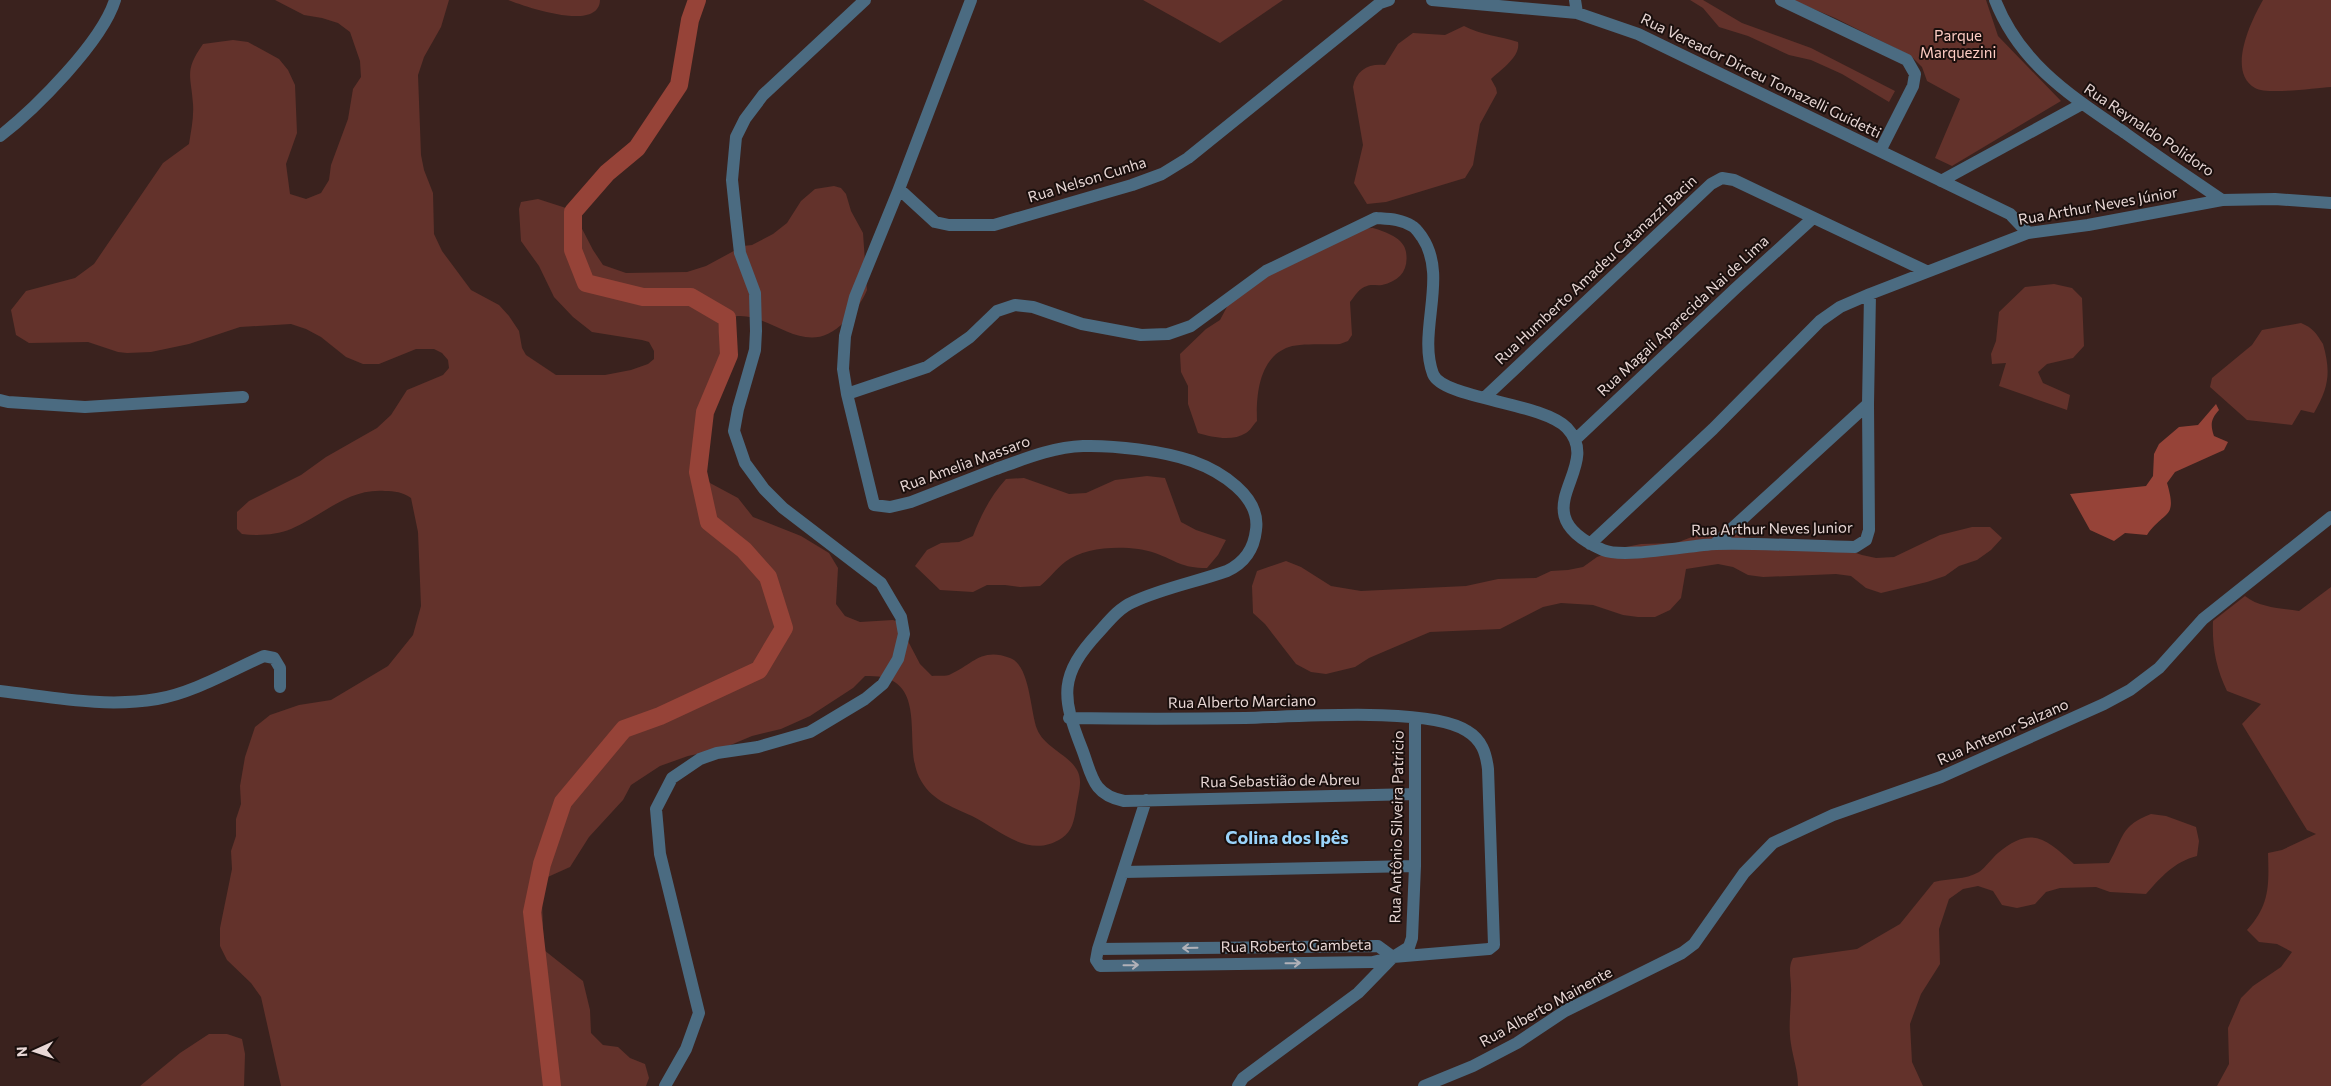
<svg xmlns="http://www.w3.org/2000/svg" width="2331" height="1086" font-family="Commissioner,sans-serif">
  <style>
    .green { fill: #63322b }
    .water { fill: #964338 }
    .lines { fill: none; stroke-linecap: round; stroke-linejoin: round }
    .river { stroke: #964338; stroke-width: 18 }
    .minor { stroke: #4b6b81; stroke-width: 12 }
    .oneway { stroke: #b1b1b8 }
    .labels { text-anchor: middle; stroke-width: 4; stroke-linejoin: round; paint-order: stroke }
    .park-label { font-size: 15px; fill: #fdccc3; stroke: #1a0f0d }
    .street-label { font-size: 15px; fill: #e8d7d5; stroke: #1a0f0d }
    .quarter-label { font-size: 18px; font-weight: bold; fill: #9ad3fa; stroke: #1a0f0d }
  </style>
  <rect width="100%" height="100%" fill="#3a221e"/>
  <path class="green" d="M275 0H449L441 27 424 57 418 75 421 155 424 170 433 193 434 234 442 251 471 290 499 305 509 316 519 331 522 348 526 355 556 375H605L631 370 648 364 654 359V351L649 342 642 340 592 332 573 317 554 297 539 266 521 241 519 209 521 202 538 199 566 208 578 221 593 250 603 265 626 273 687 272 706 266 743 246 752 245 773 234 787 223 801 201 815 189 834 186 841 188 846 194 851 211 863 233 867 290C862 302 854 312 845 321 800 369 763 294 718 323L720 338 727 354V380L715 407 693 437 695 462 699 469 710 483 738 498 753 517 801 536 829 553 838 568 836 604 845 616 860 622 893 620 898 622 920 664 932 676C938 675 946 677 951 674 972 665 981 647 1010 658 1030 665 1030 710 1037 729 1046 752 1081 757 1080 783 1080 791 1077 800 1076 809 1074 821 1072 831 1062 838 1029 860 1000 830 972 816 951 806 930 800 919 777 902 742 932 673 865 676L853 688 810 716 781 729 752 736 721 749 688 756 660 766 631 785 623 800 589 837 570 867 541 880 544 950 583 981 590 1010 591 1033 603 1045 618 1047 630 1058 645 1064 649 1078 646 1086H281L261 997 251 983 227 960 220 946V928L232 869 231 851 236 836V819L241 804 240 786 245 757 255 727 270 715 299 705 331 700 388 666 413 635 421 606 418 532 411 498C403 492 394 491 385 491 348 488 324 515 291 529 276 535 258 536 242 534L237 529V512L249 501 301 475 326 457 377 428 391 415 407 390 443 375 449 368 448 360 442 353 434 349H416L379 364H363L346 357 321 337 306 329 291 324 240 327 189 344 151 352 127 353 118 352 88 342 29 343 16 335 11 310 26 291 75 278 94 264 163 163 189 144C191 131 194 117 193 104 191 75 184 71 203 44L233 40 248 42 279 59 288 70 295 85 297 133 286 164 290 194 306 199 321 193 329 180 331 165 348 119 353 89 361 77 360 61 350 32 338 23 322 18 304 15Z
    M508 0H600C599 33 524 6 508 0Z
    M1143 0H1283L1220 43Z
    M1690 0H1703L1742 23 1811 48 1895 91 1889 102 1842 74 1811 60 1789 55 1748 36 1719 27 1703 8Z
    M1792 0H1986L1998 36 2061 101 1952 166 1935 158 1960 99 1927 81 1922 67 1911 56 1835 18Z
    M2263 0H2331V87C2315 88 2267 95 2255 88 2226 72 2252 19 2263 0Z
    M1464 26C1481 35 1500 36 1518 42 1521 57 1500 70 1491 79L1496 88 1497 93 1480 124 1473 165 1465 178 1386 202 1367 204 1354 183 1363 145 1353 87C1356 70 1369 63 1385 65L1398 44 1413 33 1445 35Z
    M1373 228C1386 232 1404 238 1406 252 1409 270 1400 281 1382 285 1377 286 1371 284 1367 286 1359 288 1355 296 1350 302L1352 335 1348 341 1340 344C1326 345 1301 343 1289 347 1259 357 1256 395 1257 421 1253 425 1250 431 1246 433 1232 442 1212 437 1198 433L1188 404V386L1181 372 1180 354 1206 329 1220 320 1228 305 1253 284 1350 229Z
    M2054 284 2072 288 2082 298 2084 346 2073 358 2047 364 2038 372 2043 383 2070 395 2067 410 1999 386 2006 363 1992 364 1991 354 1996 341 1999 312 2025 287Z
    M2301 323C2313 328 2316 333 2323 344 2331 372 2329 387 2314 413L2301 410 2292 425 2247 420 2210 387 2212 378 2252 345 2262 330Z
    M1147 476 1165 478 1181 522 1196 530 1226 540 1218 555 1207 568C1181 568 1177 561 1155 553 1131 545 1087 545 1065 562 1056 569 1049 579 1040 586L1020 587 1005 585H987L973 592 940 590 915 566 927 550 941 543 959 542 973 536C981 515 991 495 1006 479L1024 478 1069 494 1086 493 1115 480Z
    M1972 527H1990L2002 538 1991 550 1977 560 1959 566 1945 576 1927 582 1881 593 1866 588 1851 576 1836 574 1763 577 1748 575 1733 567 1718 564 1686 569 1681 598 1670 610 1655 617H1638L1623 615 1593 605 1561 603 1543 607 1500 629 1430 632 1369 658 1355 667 1326 674 1311 672 1296 664 1265 624 1253 613 1252 586 1257 571 1286 561 1301 567 1331 586 1361 591 1466 586 1498 579 1536 578 1551 571 1568 570 1583 567 1597 557 1626 547 1641 544 1676 543 1705 532H1723L1752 539 1832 545 1862 555 1876 558 1894 557 1940 535Z
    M2331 587V1086H2217L2229 1064 2228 1028 2241 998 2253 986 2281 967 2292 952 2277 944 2259 942 2247 930C2270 905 2269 885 2268 853L2282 850 2316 834 2307 830 2242 724 2261 704 2227 691C2216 668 2212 647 2213 621L2245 596C2260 608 2281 608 2299 611Z
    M2151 814 2166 816 2196 827 2199 841 2197 856C2174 862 2162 876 2146 894L2110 892 2096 887 2060 888 2046 892 2035 904 2017 908 2002 905 1993 891 1978 886 1963 889 1949 899 1939 929 1940 964 1921 994 1910 1024 1912 1062 1923 1086H1798C1798 1071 1793 1058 1791 1044 1788 1026 1791 1010 1791 993 1792 981 1787 968 1793 958L1857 949 1900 924 1934 882C1949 878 1965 880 1979 872 1986 867 1992 858 1998 853 2032 824 2047 840 2074 864L2109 863C2124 837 2120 826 2151 814Z
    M209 1034H227L242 1039 245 1054 244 1086H140L180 1053Z"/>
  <path class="water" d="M2216 404 2219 410C2211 419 2210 424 2214 436L2228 442 2224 450 2175 472 2167 483C2178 520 2164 510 2147 535L2125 533 2114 541 2090 530 2070 494 2146 486 2153 476 2154 454 2159 444 2179 427 2198 425Z"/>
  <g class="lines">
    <path class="river" d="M552 1086 532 912 542 864 563 802 624 729 660 716 759 670 784 628 768 577 744 550 709 522 698 472 705 412 729 355 727 318 691 297H643L586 283 573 250V212L607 173 637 148 679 85 690 20 697 0"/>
    <path class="minor" d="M971 0 899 189 855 297 845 336 843 369 847 394 874 505 890 507 911 502C939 491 968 480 996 469 1024 459 1053 447 1083 446 1114 445 1163 451 1192 461 1220 471 1261 496 1256 530 1254 549 1244 563 1227 571 1196 582 1163 588 1133 602 1119 608 1109 621 1099 632 1059 675 1061 696 1082 749 1092 775 1092 795 1124 801L1415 794
      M1432 0 1577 13 1638 34 2010 214 2028 233
      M1575 0 1577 13
      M1781 0 1907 60 1915 74 1913 86 1880 151
      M1995 0C2020 64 2071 96 2125 133 2157 156 2190 178 2222 200
      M0 136C35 109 102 42 115 0
      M1941 181 2082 104
      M899 189 935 222 949 225H994L1132 185 1162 174 1188 158 1380 3 1389 0
      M847 394 927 367 970 337 997 311 1015 305 1033 307 1082 324 1141 335 1168 334 1191 326 1266 271 1376 218C1389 219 1401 219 1412 226 1416 228 1419 233 1422 237 1449 277 1417 331 1433 374 1443 399 1542 402 1567 428 1606 469 1516 512 1603 550 1624 559 1690 545 1716 544 1762 543 1809 546 1855 547L1866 540 1869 530 1868 404 1870 294
      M1484 398 1711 184 1722 178 1734 180 1926 271
      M0 400 8 402 85 407 243 397
      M1576 439 1736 288 1813 218
      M1590 544 1713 429 1820 321 1840 307 1870 294 2028 233 2088 225 2222 200 2275 199 2331 203
      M1715 544 1868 404
      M0 691C53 697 104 708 157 699 193 693 230 671 264 656L274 658 280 668V687
      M1069 718C1128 719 1186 719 1245 718 1293 717 1430 706 1467 731 1482 740 1486 753 1488 769L1494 945 1489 949 1393 957 1373 962 1100 966 1096 960 1098 949 1146 800
      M1123 872 1415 866
      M1098 949 1378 946 1393 957
      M665 1086 686 1049 699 1013 660 854 656 809 672 778 700 759 717 753 758 747 810 732 865 699 883 684 898 659 904 634 901 617 881 583 783 508 764 489 745 463 734 431 738 409 755 350 756 331 755 293 740 253 736 218 732 180 736 137 745 119 763 95 865 0
      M1238 1086 1243 1078 1358 993 1393 957 1409 947 1412 938 1415 866V718
      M1424 1086 1473 1066 1517 1043 1565 1011 1682 953 1694 944 1744 873 1773 843 1833 815 1941 777 2104 704 2130 690 2159 668 2203 619 2331 517"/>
  </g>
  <defs><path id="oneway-shaft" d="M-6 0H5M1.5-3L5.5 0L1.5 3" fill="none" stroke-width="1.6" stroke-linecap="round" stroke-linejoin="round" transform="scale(1.25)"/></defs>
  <g class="oneway">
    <use href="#oneway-shaft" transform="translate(1190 948) rotate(179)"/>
    <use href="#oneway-shaft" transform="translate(1293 963) rotate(-1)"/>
    <use href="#oneway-shaft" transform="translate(1131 965) rotate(-1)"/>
  </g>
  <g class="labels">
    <g class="park-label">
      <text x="1958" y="41">Parque<tspan x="1958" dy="17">Marquezini</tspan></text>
    </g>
    <g class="street-label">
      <text transform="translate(1761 76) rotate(26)" y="5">Rua Vereador Dirceu Tomazelli Guidetti</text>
      <text transform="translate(2149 130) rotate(34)" y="5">Rua Reynaldo Polidoro</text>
      <text transform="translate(1087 180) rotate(-17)" y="5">Rua Nelson Cunha</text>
      <text transform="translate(2098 206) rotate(-10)" y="5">Rua Arthur Neves Júnior</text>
      <text transform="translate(1596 270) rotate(-43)" y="5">Rua Humberto Amadeu Catanazzi Bacin</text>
      <text transform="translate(1683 316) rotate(-43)" y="5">Rua Magali Aparecida Nai de Lima</text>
      <text transform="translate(965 464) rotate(-20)" y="5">Rua Amelia Massaro</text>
      <text transform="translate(1772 529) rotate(-1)" y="5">Rua Arthur Neves Junior</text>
      <text transform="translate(1242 702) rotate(-1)" y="5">Rua Alberto Marciano</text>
      <text transform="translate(2003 732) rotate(-24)" y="5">Rua Antenor Salzano</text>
      <text transform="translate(1280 781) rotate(-1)" y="5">Rua Sebastião de Abreu</text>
      <text transform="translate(1397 827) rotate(-89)" y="5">Rua Antônio Silveira Patricio</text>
      <text transform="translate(1296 946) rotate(-1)" y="5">Rua Roberto Gambeta</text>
      <text transform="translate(1546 1007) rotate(-29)" y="5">Rua Alberto Mainente</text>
    </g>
    <g class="quarter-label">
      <text x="1287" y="844">Colina dos Ipês</text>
    </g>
  </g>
  <g transform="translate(35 1051) rotate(267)" stroke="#1a0f0d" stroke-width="4" paint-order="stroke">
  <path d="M0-4L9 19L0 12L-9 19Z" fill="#e8d7d5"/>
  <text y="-8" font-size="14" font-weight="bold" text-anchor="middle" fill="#e8d7d5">N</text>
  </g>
</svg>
